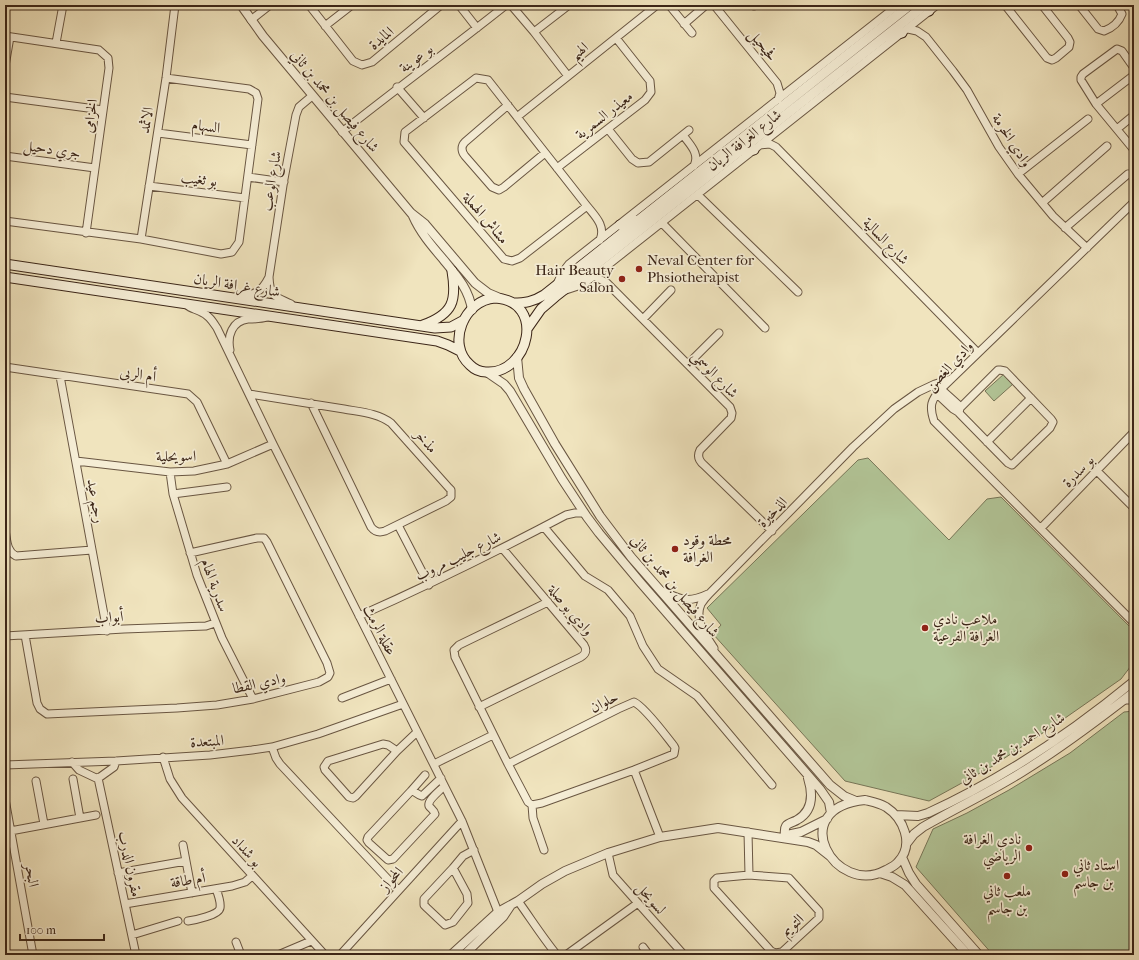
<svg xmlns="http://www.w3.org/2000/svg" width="1139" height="960" font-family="'IM FELL French Canon',Amiri,serif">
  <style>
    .green { fill: #b2c597; stroke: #777658 }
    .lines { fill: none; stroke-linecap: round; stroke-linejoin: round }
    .minor-casing { stroke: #695642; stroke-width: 9 }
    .tertiary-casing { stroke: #695642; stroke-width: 10 }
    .secondary-casing { stroke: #3c2618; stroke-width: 11 }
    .minor { stroke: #f5edd5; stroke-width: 7 }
    .tertiary { stroke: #f5edd5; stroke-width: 8 }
    .secondary { stroke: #f5edd5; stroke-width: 9 }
    .poi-dot { fill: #8f2418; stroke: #f5edd5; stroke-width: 1.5 }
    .labels { text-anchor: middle; stroke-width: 3.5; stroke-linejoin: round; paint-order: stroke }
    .street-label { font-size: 15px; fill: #3c2618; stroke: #f5edd5 }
    .poi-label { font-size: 15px; fill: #3c2618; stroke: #f5edd5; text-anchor: start }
  </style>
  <rect width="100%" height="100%" fill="#f0e4be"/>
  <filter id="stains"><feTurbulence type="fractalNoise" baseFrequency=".005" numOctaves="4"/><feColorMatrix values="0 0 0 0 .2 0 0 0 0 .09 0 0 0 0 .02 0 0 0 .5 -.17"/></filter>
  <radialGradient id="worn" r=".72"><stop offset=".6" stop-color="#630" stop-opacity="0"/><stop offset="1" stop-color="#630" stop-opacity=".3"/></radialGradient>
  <path class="green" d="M1004 374 1013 384 994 401 985 391Z
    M868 458 949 540 987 499 1001 497 1134 631V662L1121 679 1058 723 991 767 929 801 845 781 713 634 721 625 707 608 858 460Z
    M1134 711V955H993L916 867 933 829 967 813 1009 790 1070 753 1124 712Z"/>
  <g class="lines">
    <defs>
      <path id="minor" d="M309 5 353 61 362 65 372 62 441 5
        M459 5 477 28
        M511 5 534 32 568 76
        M669 5 692 33
        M714 5 777 83 780 93 778 100
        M753 5 754 6 755 5
        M1005 5 1047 58 1052 60 1056 58 1069 47 1070 42 1068 38 1042 5
        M1079 5 1098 29 1104 31C1112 28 1119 22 1122 14L1117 5
        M251 20 270 5
        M684 24 706 5
        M325 26 352 5
        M908 29 917 31 926 37 953 71 967 90 999 147 1018 174 1053 216 1087 248
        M534 32 569 5
        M5 36 99 50 108 58 109 68 86 233
        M56 43 63 5
        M5 66 10 37
        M1134 68 1122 51 1117 49 1083 74 1081 77V80L1096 104 1134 150
        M397 87 424 118
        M5 97 103 110
        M1096 104 1134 75
        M508 105 465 142C461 146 461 151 465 156L492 187 499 190 504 187 545 153
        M517 117 657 5
        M608 129 632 159 638 163 649 162 689 130
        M1117 129 1134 115
        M342 132C396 89 452 48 506 5
        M158 133 252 145
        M683 135C690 145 700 153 694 166
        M760 145 770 144 776 147 978 353
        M5 156 95 168
        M557 168 645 100 651 92 650 81 616 38
        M1018 174 1088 119
        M248 177 284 182
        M149 186 245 198
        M698 195 798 292
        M1134 202 941 389C931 400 929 406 934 421L1134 623
        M1042 203 1107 146
        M587 206 520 258 512 261 504 259 404 142 405 132 476 78 488 80 587 206C595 216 606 226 600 240
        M5 221 141 239 221 254 232 252 239 242 258 99 256 93 249 89 166 78
        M662 223 765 328
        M1065 228 1128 174
        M141 239 166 78 175 5
        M594 276 607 283 730 407 732 413 731 418 700 450C697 456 699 461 704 465L772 531
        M557 284 562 273 569 264 898 5
        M566 290 581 285 594 276 937 5
        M238 295C255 295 261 293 269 277
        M291 304C275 296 270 298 269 277L284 179 296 115 299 107 312 96
        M187 305C191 309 196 309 201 312 209 315 213 322 217 328L273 444 462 821 498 912 502 916
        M643 319 671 290
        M230 350C227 336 232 321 248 319 255 319 261 319 267 317
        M688 364 719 333
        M5 367 188 394 197 402 227 464
        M998 370H1000L1005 371 1051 419 1053 422 1050 428 1012 465 1008 463 959 413 960 408Z
        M60 376 107 631
        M941 389 961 407
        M249 394C280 399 312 404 344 409 360 412 378 413 391 423L449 488 451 490V497L446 501 385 531C379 533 375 532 371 527L311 403
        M937 394 953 409 958 412
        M987 442 1031 398
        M76 461 170 472 194 471 227 464 273 444
        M1096 470 1134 508
        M170 472 173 494 197 575 222 638 253 699
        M173 494 227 487
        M398 525 429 585
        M544 527 585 576 608 590 630 616 643 646 658 669 697 696 772 785
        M1041 528 1134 432
        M5 530C7 539 6 551 16 556L92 550
        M660 590C680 599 687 604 708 594
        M359 616C429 585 498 551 566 515L575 513H584
        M25 635 37 703 40 709 47 714 177 708 217 705 253 699 319 682 328 677 330 673 327 663 267 542 264 538H257L190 553
        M5 636 124 629 206 626 215 623
        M714 648C706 636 694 620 701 604 703 601 706 597 709 594L853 447 894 409 918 392 935 384 951 379
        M342 698 391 679
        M1124 700H1134
        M634 702C645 707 666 736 674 746L675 748 674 754 634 770 542 803 532 805 528 802 508 764 618 709Z
        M479 707 581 657C586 654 587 650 584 645L503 549
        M272 747 276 758 280 764 398 890
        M397 751 388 745 383 744 328 761 324 767 325 770 349 797 353 798 356 796 397 751 417 732
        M163 757 170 779 182 798 325 955
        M72 762 79 770 96 778 100 777 114 767 116 761
        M434 764 493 735
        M508 764 455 657 454 650 459 645 548 602
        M5 765 116 761 210 755 252 750 272 747 318 734 403 704
        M634 770 660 837
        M98 778 136 955
        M441 778 422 796C417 795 416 791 411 791L368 837 367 840 369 843 388 860 393 859 435 814C434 810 431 809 429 806 427 800 441 790 444 786
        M73 779 80 818
        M36 781 44 824
        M411 791 425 775
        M5 799 33 955
        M532 805 533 818 544 850
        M5 832 96 815
        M748 832 749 875
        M183 845 192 893
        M608 853 613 875 684 955
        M453 868 467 894 468 903 453 922 445 925 427 908 424 905V899Z
        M453 868 463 856 474 850
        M118 873 186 861
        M749 875 789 878 819 911V918L782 952 775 953 771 951 714 888V881L717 878Z
        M518 901C531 919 543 938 557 955
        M125 904 232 886 245 882 252 876
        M188 921C195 920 219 915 220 908 221 902 218 894 216 889
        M132 935 178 921
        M236 942 241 955
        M643 947 649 955
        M278 955 311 941
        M340 955 462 821
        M566 955 638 903"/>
      <path id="tertiary" d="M241 5 263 36 411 213 425 224 475 283 488 293 500 298
        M413 216C420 232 431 245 443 259 456 275 469 289 472 310
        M517 357 519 378 524 389 555 444 600 516 631 557 830 785 844 796 856 801
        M488 373 504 384 510 391 562 479 587 517 599 533 640 582 820 789 829 802 831 813
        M865 800C873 802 879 803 886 807 903 818 915 844 898 862 895 866 890 868 886 870 835 898 784 808 865 800Z
        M896 815 918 816 928 813C1002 779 1071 733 1134 681
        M787 835 801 832 827 819
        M785 836C785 833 784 829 786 826 788 823 794 822 797 820 813 811 813 794 808 778
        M907 843 914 834 923 827C956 808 990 792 1022 772 1061 748 1098 720 1134 692
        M902 857 909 873 916 884 979 955
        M880 873 892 877 905 885 968 955
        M451 955 498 912 518 901 542 884 565 871 608 853 660 837 718 828 808 842 816 845 830 856
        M464 955 503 917 511 905"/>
      <path id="secondary" d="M929 11 931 5
        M887 37 902 33
        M740 151 754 150
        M620 225 635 220
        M5 264 435 328 451 327 464 320
        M5 277 437 341 448 345 460 351
        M495 298C547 301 529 375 486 372 480 372 474 369 470 365 446 344 464 300 495 298Z
        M513 303C525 303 533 302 544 295L910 5
        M423 325C453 314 457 301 452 271
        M527 329 541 309 555 297 925 5"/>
    </defs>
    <use href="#minor" class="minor-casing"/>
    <use href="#tertiary" class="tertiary-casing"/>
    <use href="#secondary" class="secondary-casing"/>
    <use href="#minor" class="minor"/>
    <use href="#tertiary" class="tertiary"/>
    <use href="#secondary" class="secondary"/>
  </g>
  <g class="poi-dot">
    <circle cx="639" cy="269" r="4"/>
    <circle cx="622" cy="279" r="4"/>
    <circle cx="675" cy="549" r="4"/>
    <circle cx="925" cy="628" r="4"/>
    <circle cx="1029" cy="848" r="4"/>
    <circle cx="1065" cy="874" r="4"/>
    <circle cx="1007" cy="876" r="4"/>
  </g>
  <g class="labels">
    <g class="street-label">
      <text transform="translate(381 38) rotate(-40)" y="5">المايدة</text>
      <text transform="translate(763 45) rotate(51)" y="5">فحيحيل</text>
      <text transform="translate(579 51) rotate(-39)" y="5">الهيم</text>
      <text transform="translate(416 58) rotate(-37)" y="5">بو عوينة</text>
      <text transform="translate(335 101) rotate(50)" y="5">شارع فيصل بن محمد بن ثاني</text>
      <text transform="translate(604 115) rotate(-38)" y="5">معيذر السمرية</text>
      <text transform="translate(90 116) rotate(-82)" y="5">الخزامى</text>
      <text transform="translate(146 120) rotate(-81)" y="5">الاثمد</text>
      <text transform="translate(206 126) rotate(8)" y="5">السهام</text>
      <text transform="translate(744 140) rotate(-38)" y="5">شارع الغرافة الريان</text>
      <text transform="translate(1012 140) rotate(57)" y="5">وادي الخرمة</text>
      <text transform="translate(52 149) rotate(8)" y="5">جري دحيل</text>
      <text transform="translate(199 179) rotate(7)" y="5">بو ثغيب</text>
      <text transform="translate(271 181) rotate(-80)" y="5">شارع الوعب</text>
      <text transform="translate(486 218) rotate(50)" y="5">مشاش الهملة</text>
      <text transform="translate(886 241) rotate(46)" y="5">شارع السالية</text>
      <text transform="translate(237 285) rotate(9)" y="5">شارع غرافة الريان</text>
      <text transform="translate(949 366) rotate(-47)" y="5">وادي الغصن</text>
      <text transform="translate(138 374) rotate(8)" y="5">أم الربى</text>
      <text transform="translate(715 374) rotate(46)" y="5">شارع الوسمي</text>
      <text transform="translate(426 441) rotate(48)" y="5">مذخر</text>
      <text transform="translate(176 456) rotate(-1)" y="5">اسويحلية</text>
      <text transform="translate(1078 471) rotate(-46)" y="5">بو سدرة</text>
      <text transform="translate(96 501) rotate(80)" y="5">رجم عيد</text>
      <text transform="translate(772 512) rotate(-46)" y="5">الذخيرة</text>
      <text transform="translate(458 556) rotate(-26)" y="5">شارع جليب مروب</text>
      <text transform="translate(215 585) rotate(70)" y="5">سدرية الهام</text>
      <text transform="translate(675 586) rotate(50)" y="5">شارع فيصل بن محمد بن ثاني</text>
      <text transform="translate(571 610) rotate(50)" y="5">وادي بو صلة</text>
      <text transform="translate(109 617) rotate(-4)" y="5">أبواب</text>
      <text transform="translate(380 630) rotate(63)" y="5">عقلة الرمث</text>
      <text transform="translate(259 683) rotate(-12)" y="5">وادي القطا</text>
      <text transform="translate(604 702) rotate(-26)" y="5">حلوان</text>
      <text transform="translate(207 741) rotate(-4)" y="5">المبتعدة</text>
      <text transform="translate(1012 748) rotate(-32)" y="5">شارع احمد بن محمد بن ثاني</text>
      <text transform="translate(247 851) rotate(48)" y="5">بو شداد</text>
      <text transform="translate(130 864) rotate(78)" y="5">مقرون الدرب</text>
      <text transform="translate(32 875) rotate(80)" y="5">البحر</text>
      <text transform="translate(391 879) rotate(-48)" y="5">المحواز</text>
      <text transform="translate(188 880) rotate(-9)" y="5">أم طاقة</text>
      <text transform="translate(651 898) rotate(49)" y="5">لسويحل</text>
      <text transform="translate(792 925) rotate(-42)" y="5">التويم</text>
    </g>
    <g class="poi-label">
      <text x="647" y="265">Neval Center for<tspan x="647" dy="17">Phsiotherapist</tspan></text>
      <text x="614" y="275" text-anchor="end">Hair Beauty<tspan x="614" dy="17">Salon</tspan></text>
      <text x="683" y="545">محطة وقود<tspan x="683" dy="17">الغرافة</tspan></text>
      <text x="933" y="624">ملاعب نادي<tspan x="933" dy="17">الغرافة الفرعية</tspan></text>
      <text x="1021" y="844" text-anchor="end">نادي الغرافة<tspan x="1021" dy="17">الرياضي</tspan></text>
      <text x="1073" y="870">استاد ثاني<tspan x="1073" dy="17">بن جاسم</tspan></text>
      <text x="1007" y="896" text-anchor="middle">ملعب ثاني<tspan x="1007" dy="17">بن جاسم</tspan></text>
    </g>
  </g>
  <rect width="1139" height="960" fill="none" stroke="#f0e4be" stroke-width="20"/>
  <rect x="6" y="6" width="1127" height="948" fill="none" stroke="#3c2618" stroke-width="2"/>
  <rect x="10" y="10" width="1119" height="940" fill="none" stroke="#3c2618"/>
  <path d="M20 934v6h84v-6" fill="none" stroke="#3c2618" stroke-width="2"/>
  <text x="26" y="934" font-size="12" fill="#3c2618" stroke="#f5edd5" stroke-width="3" paint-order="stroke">100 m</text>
  <rect width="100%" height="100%" filter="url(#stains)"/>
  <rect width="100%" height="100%" fill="url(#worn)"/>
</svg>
